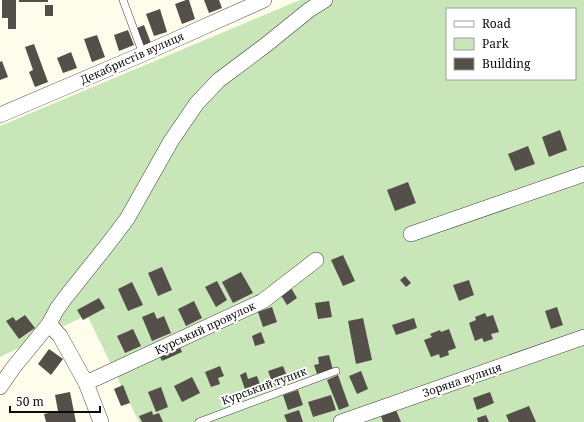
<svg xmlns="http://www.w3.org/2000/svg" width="584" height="422" font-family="'Noto Serif',serif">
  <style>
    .green { fill: #c9e6b8; fill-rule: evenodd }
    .building { fill: #544f49 }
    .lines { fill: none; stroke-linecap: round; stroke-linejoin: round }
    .lane-casing { stroke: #3f3f3f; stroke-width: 8 }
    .street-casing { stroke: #3f3f3f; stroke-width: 16 }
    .lane { stroke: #fff; stroke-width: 7 }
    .street { stroke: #fff; stroke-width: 15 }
    .labels { text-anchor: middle; stroke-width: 4; stroke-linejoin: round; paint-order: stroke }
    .street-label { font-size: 11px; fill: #0c0c0c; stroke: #fff }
  </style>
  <rect width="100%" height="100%" fill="#fefdec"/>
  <path class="green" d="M300 0H584V422H139L87 315 0 357V126ZM447 9H575V79H447Z"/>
  <path class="building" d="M2 0H16V29H8V18H2Z
    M19 0H48V2H19Z
    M186 0H189L195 19 182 24 175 4Z
    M204 0H219L222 8 209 13Z
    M45 5H53V16H45Z
    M160 9 167 32 154 36 146 14Z
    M144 25 151 43 143 46 137 28Z
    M128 30 134 45 119 51 114 35Z
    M97 35 105 57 92 62 84 39Z
    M34 44 48 82 35 87 29 72 33 70 25 47Z
    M71 52 77 68 63 73 57 58Z
    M2 61 8 77 0 80V62Z
    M560 130 567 150 549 157 542 137Z
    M528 146 535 164 515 171 508 154Z
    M408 182 416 203 395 211 387 190Z
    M343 255 355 281 343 286 331 260Z
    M162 267 172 290 158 296 148 273Z
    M241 272 253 293 233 303 222 282Z
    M405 276 411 283 406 287 400 280Z
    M469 280 474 295 459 301 453 285Z
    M217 281 227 300 216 307 205 287Z
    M132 282 143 305 128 311 118 289Z
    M290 286 297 298 287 305 279 292Z
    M99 298 105 308 83 320 77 310Z
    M194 301 202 318 186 326 178 309Z
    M329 301 332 317 318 319 315 303Z
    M272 307 277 322 263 327 258 312Z
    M557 307 563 325 551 329 545 311Z
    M154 312 157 319 164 316 171 333 152 341 142 317Z
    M485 313 487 317 493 315 499 332 491 334 493 339 484 342 482 338 475 341 469 323 476 320 475 317Z
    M25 315 35 328 19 339 6 321 13 317 16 321Z
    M363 318 372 360 356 364 348 321Z
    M414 318 417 328 396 335 392 325Z
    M133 329 141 346 125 353 117 336Z
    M449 329 456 348 448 351 449 355 440 358 439 354 431 357 424 340 432 337 430 334 440 330 441 332Z
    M261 332 265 343 255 346 252 336Z
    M178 343 182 352 162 361 158 353Z
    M49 349 63 359 51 375 38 364Z
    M329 355 333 370 317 374 314 365 319 364 318 357Z
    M220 366 224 376 218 378 220 384 211 387 205 372Z
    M283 366 289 381 274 387 268 371Z
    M361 371 368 389 357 394 349 376Z
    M246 372 248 379 257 376 262 390 247 395 240 375Z
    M338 375 349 406 339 410 327 380Z
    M192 377 200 393 182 402 174 386Z
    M123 385 130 403 121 406 114 389Z
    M161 387 168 407 156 412 148 392Z
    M298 390 303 405 288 410 283 395Z
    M70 392 76 422H46L44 414 58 411 55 395Z
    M490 392 494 403 477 410 473 398Z
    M331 395 336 410 313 417 308 402Z
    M529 406 536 422H509L506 415Z
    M299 410 303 422H287L284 415Z
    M396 410 401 422H383L381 416Z
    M152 411 153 415 159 413 163 422H142L139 416Z
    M486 415 489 422H478L477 418Z"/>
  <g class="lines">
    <defs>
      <path id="lane" d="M123 0 143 54
        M199 422 336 371"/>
      <path id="street" d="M0 115 143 54 264 0
        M411 234 584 174
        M49 324 60 336 86 383 101 422
        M86 383 263 301 316 260
        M0 387 13 368 49 324 57 309 65 298 108 244 127 219 171 141 197 103 219 80 267 44 309 10 325 0
        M341 422 584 337"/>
    </defs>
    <use href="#lane" class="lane-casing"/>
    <use href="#street" class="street-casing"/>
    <use href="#lane" class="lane"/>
    <use href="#street" class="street"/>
  </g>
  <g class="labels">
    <g class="street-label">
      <text transform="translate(132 58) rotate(-24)" y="4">Декабристів вулиця</text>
      <text transform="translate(205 328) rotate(-25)" y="4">Курський провулок</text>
      <text transform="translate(462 380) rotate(-19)" y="4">Зоряна вулиця</text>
      <text transform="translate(264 386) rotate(-20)" y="4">Курський тупик</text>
    </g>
  </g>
  <rect x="446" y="8" width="130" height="72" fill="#ffffff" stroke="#9e9e9e"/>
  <rect x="454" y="21" width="20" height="6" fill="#ffffff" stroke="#9e9e9e"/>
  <text x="482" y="28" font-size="12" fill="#0c0c0c">Road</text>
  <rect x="454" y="38" width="20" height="12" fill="#c9e6b8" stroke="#9e9e9e"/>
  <text x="482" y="48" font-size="12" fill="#0c0c0c">Park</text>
  <rect x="454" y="58" width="20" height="12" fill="#544f49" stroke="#9e9e9e"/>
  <text x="482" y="68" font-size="12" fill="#0c0c0c">Building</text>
  <path d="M10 406v6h90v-6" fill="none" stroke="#0c0c0c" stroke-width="2"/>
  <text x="16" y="406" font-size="12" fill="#0c0c0c" stroke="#ffffff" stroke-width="3" paint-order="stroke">50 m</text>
</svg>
